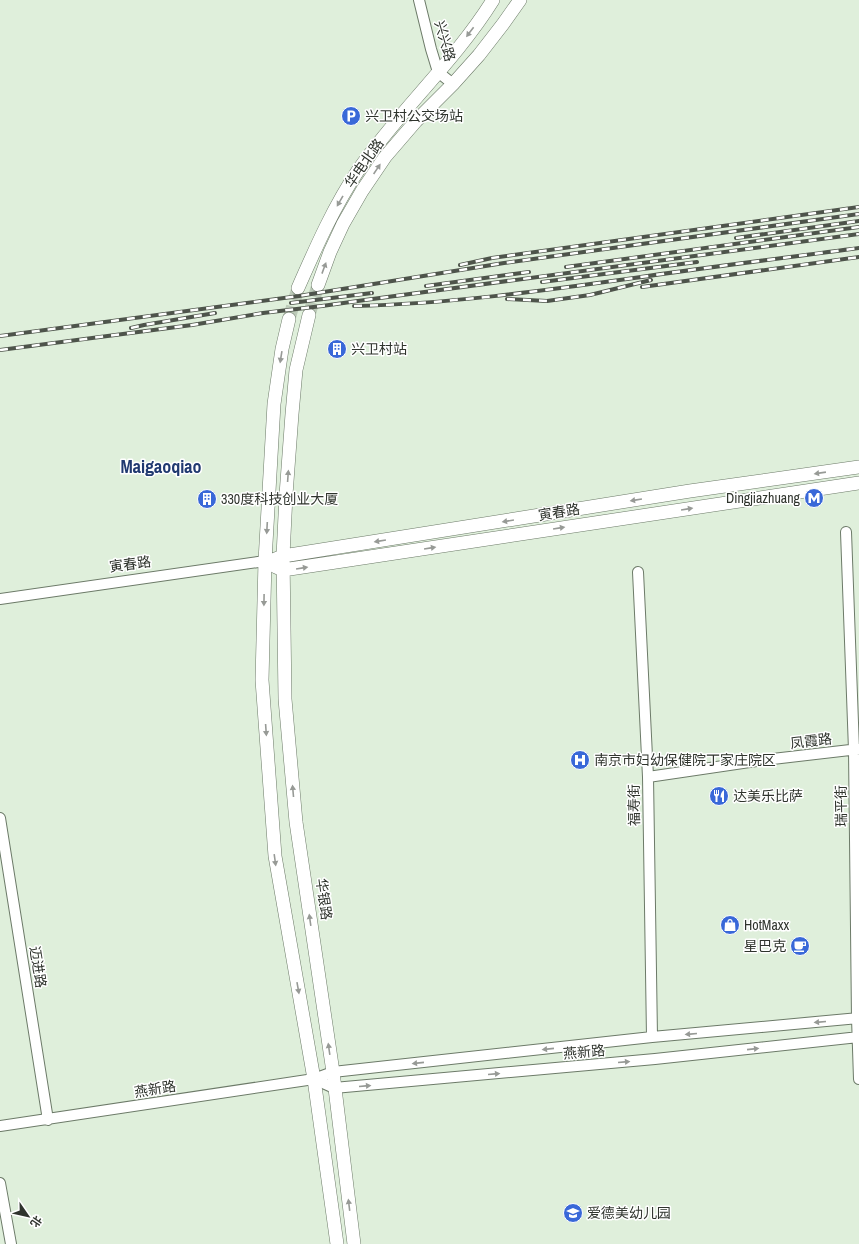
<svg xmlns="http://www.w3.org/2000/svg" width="859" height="1244" font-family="'Archivo Narrow','Noto Sans SC',sans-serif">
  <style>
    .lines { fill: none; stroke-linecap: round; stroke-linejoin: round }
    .major-tunnel { stroke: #bccab8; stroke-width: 13; stroke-dasharray: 13 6; stroke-linecap: butt }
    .minor-casing { stroke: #6c7a68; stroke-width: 12 }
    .major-casing { stroke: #6c7a68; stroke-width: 14 }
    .minor { stroke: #fff; stroke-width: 10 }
    .major { stroke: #fff; stroke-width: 13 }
    .rail-casing { stroke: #4e544b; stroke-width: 4 }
    .rail { stroke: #fff; stroke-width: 2.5; stroke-dasharray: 8; stroke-linecap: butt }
    .oneway { fill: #979a96 }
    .labels { text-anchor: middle; stroke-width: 3; stroke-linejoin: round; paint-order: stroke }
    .street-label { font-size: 14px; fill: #2f342d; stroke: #fff }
    .poi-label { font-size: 14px; fill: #2f342d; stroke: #fff; text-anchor: start }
    .district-label { font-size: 18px; font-weight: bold; fill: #203970; stroke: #fff }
  </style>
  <rect width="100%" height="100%" fill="#dfefdb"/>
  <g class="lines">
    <path class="major-tunnel" d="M309 315 318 285
      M289 319 298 288"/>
    <defs>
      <path id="minor" d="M419 0 431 49 438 72 453 84
        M846 532 854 750 857 1018 859 1079
        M638 572 648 777 652 1037
        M0 599 265 561
        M648 777 764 760 859 749
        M0 818 48 1120
        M314 1079 334 1088 655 1059 859 1037
        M0 1126 314 1079 333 1072 652 1037 859 1018
        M0 1183 11 1244"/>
      <path id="major" d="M318 285 330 252 343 224 362 191 385 157 416 121 453 84 479 55 503 24 520 0
        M298 288C316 247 334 206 359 169 400 110 455 61 493 0
        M309 315 296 370 292 414 286 495 283 556 285 699 296 822 333 1072 354 1244
        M289 319 282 349 274 404 265 561 262 680 275 856 314 1079 337 1244
        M275 559 283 556 690 491 859 467
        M276 567 283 570 859 483"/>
    </defs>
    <use href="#minor" class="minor-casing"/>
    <use href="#major" class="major-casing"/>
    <use href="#minor" class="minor"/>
    <use href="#major" class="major"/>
    <defs>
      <path id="rail" d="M736 238 859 221
        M460 265 492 258 859 207
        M566 267 859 227
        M542 282 697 262
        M426 286 529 272
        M642 287 859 257
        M507 299 547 301 590 295 651 280
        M291 303 372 293
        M354 306C448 304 541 291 634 278 709 267 784 258 859 248
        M131 328 144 325 215 313
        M0 336 299 296 504 263 859 214
        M0 350 192 325 263 313 322 306 365 300 859 234"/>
    </defs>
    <use href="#rail" class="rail-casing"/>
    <use href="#rail" class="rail"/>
  </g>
  <defs><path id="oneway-solid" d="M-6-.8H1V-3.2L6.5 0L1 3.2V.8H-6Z"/></defs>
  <g class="oneway">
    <use href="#oneway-solid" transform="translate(470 32) rotate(127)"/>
    <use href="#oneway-solid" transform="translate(377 169) rotate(-56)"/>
    <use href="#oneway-solid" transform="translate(340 201) rotate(120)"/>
    <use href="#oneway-solid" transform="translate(324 268) rotate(-70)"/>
    <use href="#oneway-solid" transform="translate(281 357) rotate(99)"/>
    <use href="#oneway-solid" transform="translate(820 473) rotate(172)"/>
    <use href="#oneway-solid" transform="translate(288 476) rotate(-86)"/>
    <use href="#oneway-solid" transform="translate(636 500) rotate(171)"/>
    <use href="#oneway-solid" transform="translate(687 509) rotate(-9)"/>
    <use href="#oneway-solid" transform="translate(508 521) rotate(171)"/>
    <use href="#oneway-solid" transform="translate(267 528) rotate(93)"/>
    <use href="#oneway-solid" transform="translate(559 528) rotate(-9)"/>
    <use href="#oneway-solid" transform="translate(380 541) rotate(171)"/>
    <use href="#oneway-solid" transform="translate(430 548) rotate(-9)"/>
    <use href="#oneway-solid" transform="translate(302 568) rotate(-9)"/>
    <use href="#oneway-solid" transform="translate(264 600) rotate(91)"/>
    <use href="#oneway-solid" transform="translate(266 730) rotate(86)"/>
    <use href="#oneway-solid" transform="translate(293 791) rotate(-95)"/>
    <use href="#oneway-solid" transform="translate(275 860) rotate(82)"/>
    <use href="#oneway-solid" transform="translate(310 920) rotate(-98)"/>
    <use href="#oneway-solid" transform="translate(298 988) rotate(80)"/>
    <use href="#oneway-solid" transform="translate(820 1022) rotate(175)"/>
    <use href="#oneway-solid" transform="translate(691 1034) rotate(175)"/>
    <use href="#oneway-solid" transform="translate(329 1049) rotate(-98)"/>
    <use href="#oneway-solid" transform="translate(548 1049) rotate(174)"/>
    <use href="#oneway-solid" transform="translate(753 1049) rotate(-6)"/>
    <use href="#oneway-solid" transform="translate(624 1062) rotate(-5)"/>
    <use href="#oneway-solid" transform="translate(418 1063) rotate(174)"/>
    <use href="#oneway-solid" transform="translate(494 1074) rotate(-5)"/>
    <use href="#oneway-solid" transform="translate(365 1086) rotate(-5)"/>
    <use href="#oneway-solid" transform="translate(349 1205) rotate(-97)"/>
  </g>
  <defs>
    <symbol id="parking-disc" viewBox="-11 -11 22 22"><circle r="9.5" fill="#3968d8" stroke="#fff"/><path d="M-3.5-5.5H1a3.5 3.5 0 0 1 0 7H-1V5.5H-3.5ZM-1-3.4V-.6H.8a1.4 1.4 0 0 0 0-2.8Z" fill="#fff"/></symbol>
    <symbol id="building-disc" viewBox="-11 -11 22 22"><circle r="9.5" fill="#3968d8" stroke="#fff"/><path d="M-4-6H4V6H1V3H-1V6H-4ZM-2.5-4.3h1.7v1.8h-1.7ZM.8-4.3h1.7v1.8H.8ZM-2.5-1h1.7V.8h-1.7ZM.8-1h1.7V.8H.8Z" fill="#fff"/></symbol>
    <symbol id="metro-disc" viewBox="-11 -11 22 22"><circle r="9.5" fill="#3968d8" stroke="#fff"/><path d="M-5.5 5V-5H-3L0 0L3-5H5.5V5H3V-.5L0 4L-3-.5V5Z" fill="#fff"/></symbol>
    <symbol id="hospital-disc" viewBox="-11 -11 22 22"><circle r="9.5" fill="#3968d8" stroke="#fff"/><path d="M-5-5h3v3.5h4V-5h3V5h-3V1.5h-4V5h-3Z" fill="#fff"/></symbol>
    <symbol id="restaurant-disc" viewBox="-11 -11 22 22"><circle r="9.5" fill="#3968d8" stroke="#fff"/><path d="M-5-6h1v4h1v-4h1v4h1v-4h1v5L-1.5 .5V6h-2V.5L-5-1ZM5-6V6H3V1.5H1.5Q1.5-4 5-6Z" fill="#fff"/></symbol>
    <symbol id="shop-disc" viewBox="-11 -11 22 22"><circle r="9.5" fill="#3968d8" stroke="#fff"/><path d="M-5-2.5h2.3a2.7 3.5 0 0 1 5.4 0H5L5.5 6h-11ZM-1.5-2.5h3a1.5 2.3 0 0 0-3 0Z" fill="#fff"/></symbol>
    <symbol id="cafe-disc" viewBox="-11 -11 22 22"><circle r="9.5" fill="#3968d8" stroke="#fff"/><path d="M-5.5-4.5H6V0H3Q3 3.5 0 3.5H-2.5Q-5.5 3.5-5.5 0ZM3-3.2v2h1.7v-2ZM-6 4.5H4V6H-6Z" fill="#fff"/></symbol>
    <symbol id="school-disc" viewBox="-11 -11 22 22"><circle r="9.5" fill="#3968d8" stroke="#fff"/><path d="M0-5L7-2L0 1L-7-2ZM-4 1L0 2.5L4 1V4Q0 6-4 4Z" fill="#fff"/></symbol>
  </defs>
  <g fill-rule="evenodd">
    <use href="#parking-disc" x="340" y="105" width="22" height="22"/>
    <use href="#building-disc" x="326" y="338" width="22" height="22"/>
    <use href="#metro-disc" x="803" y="487" width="22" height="22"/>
    <use href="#building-disc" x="196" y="488" width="22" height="22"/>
    <use href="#hospital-disc" x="569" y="749" width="22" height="22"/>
    <use href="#restaurant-disc" x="708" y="785" width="22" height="22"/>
    <use href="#shop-disc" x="719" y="914" width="22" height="22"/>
    <use href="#cafe-disc" x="789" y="935" width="22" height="22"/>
    <use href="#school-disc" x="562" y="1202" width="22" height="22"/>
  </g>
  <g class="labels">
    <g class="street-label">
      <text transform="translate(445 41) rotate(74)" y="5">兴兴路</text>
      <text transform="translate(364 163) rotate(-55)" y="5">华电北路</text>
      <text transform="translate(559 512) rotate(-9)" y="5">寅春路</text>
      <text transform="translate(130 564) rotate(-8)" y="5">寅春路</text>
      <text transform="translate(811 741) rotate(-7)" y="5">凤霞路</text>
      <text transform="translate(634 805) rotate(-91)" y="5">福寿街</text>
      <text transform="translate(841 806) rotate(-91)" y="5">瑞平街</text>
      <text transform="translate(324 899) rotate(82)" y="5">华银路</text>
      <text transform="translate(38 967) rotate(81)" y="5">迈进路</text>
      <text transform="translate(584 1052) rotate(-5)" y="5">燕新路</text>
      <text transform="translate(155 1089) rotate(-9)" y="5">燕新路</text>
    </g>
    <g class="poi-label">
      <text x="365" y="121">兴卫村公交场站</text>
      <text x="351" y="354">兴卫村站</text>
      <text x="800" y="503" text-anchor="end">Dingjiazhuang</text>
      <text x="221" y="504">330度科技创业大厦</text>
      <text x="594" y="765">南京市妇幼保健院丁家庄院区</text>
      <text x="733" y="801">达美乐比萨</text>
      <text x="744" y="930">HotMaxx</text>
      <text x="786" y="951" text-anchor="end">星巴克</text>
      <text x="587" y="1218">爱德美幼儿园</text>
    </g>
    <g class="district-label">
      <text x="161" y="473">Maigaoqiao</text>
    </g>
  </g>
  <g transform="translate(28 1216) rotate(124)" stroke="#ffffff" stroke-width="3" paint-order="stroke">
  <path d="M0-3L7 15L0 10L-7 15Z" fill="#2f342d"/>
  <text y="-6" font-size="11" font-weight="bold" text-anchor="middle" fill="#2f342d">北</text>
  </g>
</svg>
